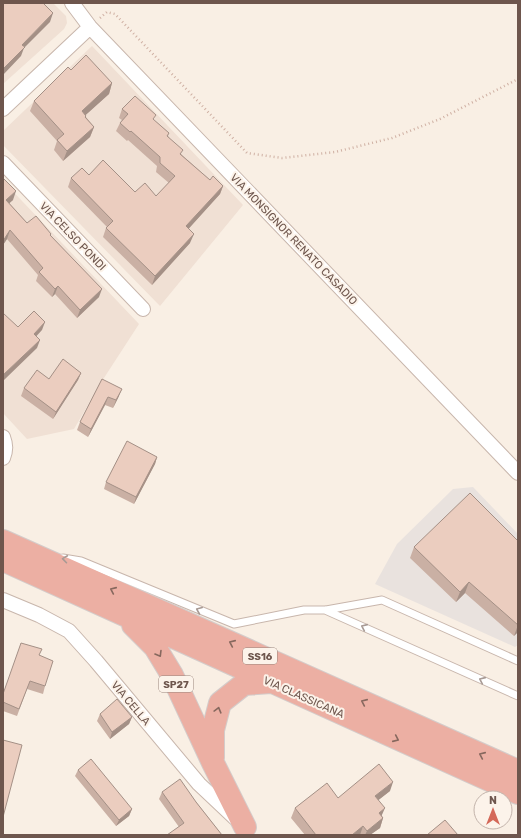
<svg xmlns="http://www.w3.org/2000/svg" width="521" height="838" font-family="Rubik,sans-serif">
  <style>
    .residential { fill: #f0e0d4 }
    .industrial { fill: #e9e2de }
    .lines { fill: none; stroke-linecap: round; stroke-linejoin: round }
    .lane-casing { stroke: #c8b6ac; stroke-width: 9 }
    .street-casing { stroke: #c8b6ac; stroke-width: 16 }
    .highway-casing { stroke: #d4ccca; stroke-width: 24 }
    .path { stroke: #cfb0a3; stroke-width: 2.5; stroke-dasharray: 1 3; stroke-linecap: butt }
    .lane { stroke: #fff; stroke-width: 7 }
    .street { stroke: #fff; stroke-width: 14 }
    .highway { stroke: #ecafa3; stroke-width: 22 }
    .wall { fill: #cab0a4 }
    .shaded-wall { fill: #a49086 }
    .building { fill: #ebcdbf; stroke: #a49086 }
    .oneway { stroke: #a89a94 }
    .oneway2 { stroke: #87685e }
    .labels { text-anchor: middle; stroke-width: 4; stroke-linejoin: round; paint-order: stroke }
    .shield { fill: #fcf3ea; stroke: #99857c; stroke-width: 1 }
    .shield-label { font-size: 10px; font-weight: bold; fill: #6e564d }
    .street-label { font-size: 11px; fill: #6e564d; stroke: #fcf3ea }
  </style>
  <rect width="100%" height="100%" fill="#f9efe4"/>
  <path class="residential" d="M3 3H53L66 16 67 23 64 29 3 84Z
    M92 46 243 205 160 306 3 145V131Z
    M3 181 139 324 102 381 74 429 27 439 3 413Z"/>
  <path class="industrial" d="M473 487 518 534V645L515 647 375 584 397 544 453 489Z"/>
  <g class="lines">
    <defs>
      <path id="lane" d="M63 558 81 561 234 624 304 610H325L518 696
        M326 610 382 600 518 661"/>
      <path id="street" d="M72 3 90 27 518 473
        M3 109 90 27
        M3 163 143 309
        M3 437C6 445 6 450 3 458
        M3 600 39 615 69 631 96 661 199 784 235 818"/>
      <path id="highway" d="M3 541 518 771
        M3 560 518 793
        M133 625 155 647 172 675 213 763 245 827
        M213 758V730L220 703 244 684 271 682"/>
    </defs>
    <use href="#lane" class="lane-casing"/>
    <use href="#street" class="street-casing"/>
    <use href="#highway" class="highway-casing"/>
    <path class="path" d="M100 18 107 12 115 14 247 153 282 158 335 152 392 138 440 119 518 79"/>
    <use href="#lane" class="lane"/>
    <use href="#street" class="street"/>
    <use href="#highway" class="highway"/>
  </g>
  <path class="wall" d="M71 70 112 83 109 94 85 115 86 117 94 127 90 137 63 161 54 150 57 141 30 111 34 101Z
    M122 109 154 120 169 133 168 136 182 155 210 180 223 186 220 194 188 229 190 243 152 285 103 237 106 228 107 227 68 187 71 178 89 175 135 192 156 196 169 183 156 172 157 166 128 140 127 141 116 131 120 123 122 120 119 118Z
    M3 178 13 200 9 203 27 223 51 236 99 297 77 318 55 294 52 297 36 281 38 275 7 239 3 245Z
    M81 373 78 380 53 419 21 396 24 388 49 379Z
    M102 379 119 396 113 408 105 405 88 437 77 430 80 422Z
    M157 457 155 464 134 504 104 489 106 482Z
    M518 541V632L514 636 465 593 456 602 410 558 414 547Z
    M40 655 45 686 43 694 27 689 17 716 3 711V694Z
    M100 714 132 717 129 724 110 739 97 721Z
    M78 770 132 809 129 816 116 826 75 776Z
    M390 791 378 800 382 816 383 818 380 828 370 835H305L291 818 295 808 338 798Z
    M162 792 196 802 222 835 179 827 159 799Z"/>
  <path class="shaded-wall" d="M53 13 50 22 24 48 21 56 3 75V69L22 45Z
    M112 83 109 94 78 122 82 111Z
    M94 127 90 137 63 161 67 151Z
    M223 186 220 194 183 235 186 226Z
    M16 191 13 200 3 209 6 200Z
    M10 230 7 239 3 245V241Z
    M194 234 190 243 152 285 155 276Z
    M58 286 55 294 52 297 55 289Z
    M102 289 99 297 77 318 80 310Z
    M45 322 42 330 31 342 34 334Z
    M40 340 37 348 3 381V375Z
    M81 373 78 380 53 419 56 412Z
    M122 389 119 396 113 408 116 400Z
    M108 397 105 405 88 437 91 429Z
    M157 457 155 464 134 504 136 497Z
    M469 582 465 593 456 602 460 592Z
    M518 625V632L514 636Z
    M132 717 129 724 110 739 112 732Z
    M393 782 390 791 371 806 375 796Z
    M385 808 381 817 379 813Z
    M132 809 129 816 116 826 119 820Z
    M383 818 380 828 370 835H365L367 831Z
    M363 826 360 835H352Z"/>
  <path class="building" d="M5 3H43L53 13 22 45 25 47 3 69V5Z
    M86 55 112 83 82 111 86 116 85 117 94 127 67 151 57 140 64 134 34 101 68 67 71 70Z
    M135 96 156 115 153 119 169 133 167 136 183 150 180 154 210 180 213 176 223 186 186 226 194 234 155 276 106 228 113 221 71 178 82 168 89 175 103 160 135 192 145 183 156 196 175 176 160 163V157L131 131 130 132 120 123 128 114 122 109Z
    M3 178 16 191 6 200 27 223 36 216 51 234 50 235 102 289 80 310 58 286 55 289 39 272 43 268 10 230 3 241Z
    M34 311 45 322 34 334 40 340 3 375V313L18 327Z
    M63 359 81 373 56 412 24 388 37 370 49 379Z
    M102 379 122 389 116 400 108 397 91 429 80 422Z
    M127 441 157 457 136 497 106 482Z
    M470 493 518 541V625L469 582 460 592 414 547Z
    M21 643 42 649 39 655 53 661 45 686 30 681 19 709 3 702V694Z
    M117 699 132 717 112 732 100 714Z
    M3 740 22 745 3 817Z
    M91 759 132 809 119 820 78 770Z
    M379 764 393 782 375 796 385 808 379 813 383 818 367 831 363 826 352 835H316L295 808 327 783 338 798Z
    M180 779 196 802 222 835H167L184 823 162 792Z
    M445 820 458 835H427Z"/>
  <defs><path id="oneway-chevron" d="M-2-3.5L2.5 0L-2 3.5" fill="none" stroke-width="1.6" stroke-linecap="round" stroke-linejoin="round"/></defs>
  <g class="oneway">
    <use href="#oneway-chevron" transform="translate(65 559) rotate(-172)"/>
    <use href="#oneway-chevron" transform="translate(199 610) rotate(-157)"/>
    <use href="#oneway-chevron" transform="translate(364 627) rotate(-156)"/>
    <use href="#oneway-chevron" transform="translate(482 680) rotate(-156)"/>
  </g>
  <g class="oneway2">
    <use href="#oneway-chevron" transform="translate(113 590) rotate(-156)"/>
    <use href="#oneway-chevron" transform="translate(232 643) rotate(-156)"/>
    <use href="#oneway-chevron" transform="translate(159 654) rotate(59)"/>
    <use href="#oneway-chevron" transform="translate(364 702) rotate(-156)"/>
    <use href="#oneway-chevron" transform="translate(218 710) rotate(-75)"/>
    <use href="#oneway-chevron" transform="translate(396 739) rotate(24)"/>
    <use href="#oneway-chevron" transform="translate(482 755) rotate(-156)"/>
  </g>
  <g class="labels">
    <g class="shield">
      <rect x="243" y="648" width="34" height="16" rx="3"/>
      <rect x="159" y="676" width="34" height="16" rx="3"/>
    </g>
    <g class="shield-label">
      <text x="260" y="660">SS16</text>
      <text x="176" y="688">SP27</text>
    </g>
    <g class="street-label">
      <text transform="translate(73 236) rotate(46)" y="4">VIA CELSO PONDI</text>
      <text transform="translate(294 239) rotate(46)" y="4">VIA MONSIGNOR RENATO CASADIO</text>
      <text transform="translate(304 697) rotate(24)" y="4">VIA CLASSICANA</text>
      <text transform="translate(131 703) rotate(50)" y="4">VIA CELLA</text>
    </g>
  </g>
  <rect width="521" height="838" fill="none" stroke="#6e564d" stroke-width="8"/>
  <g transform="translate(493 810)"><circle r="19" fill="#fcf3ea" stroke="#c3b4ab"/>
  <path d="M0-3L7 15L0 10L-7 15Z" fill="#d46858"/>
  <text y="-6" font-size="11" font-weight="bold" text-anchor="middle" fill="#6e564d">N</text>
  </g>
</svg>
